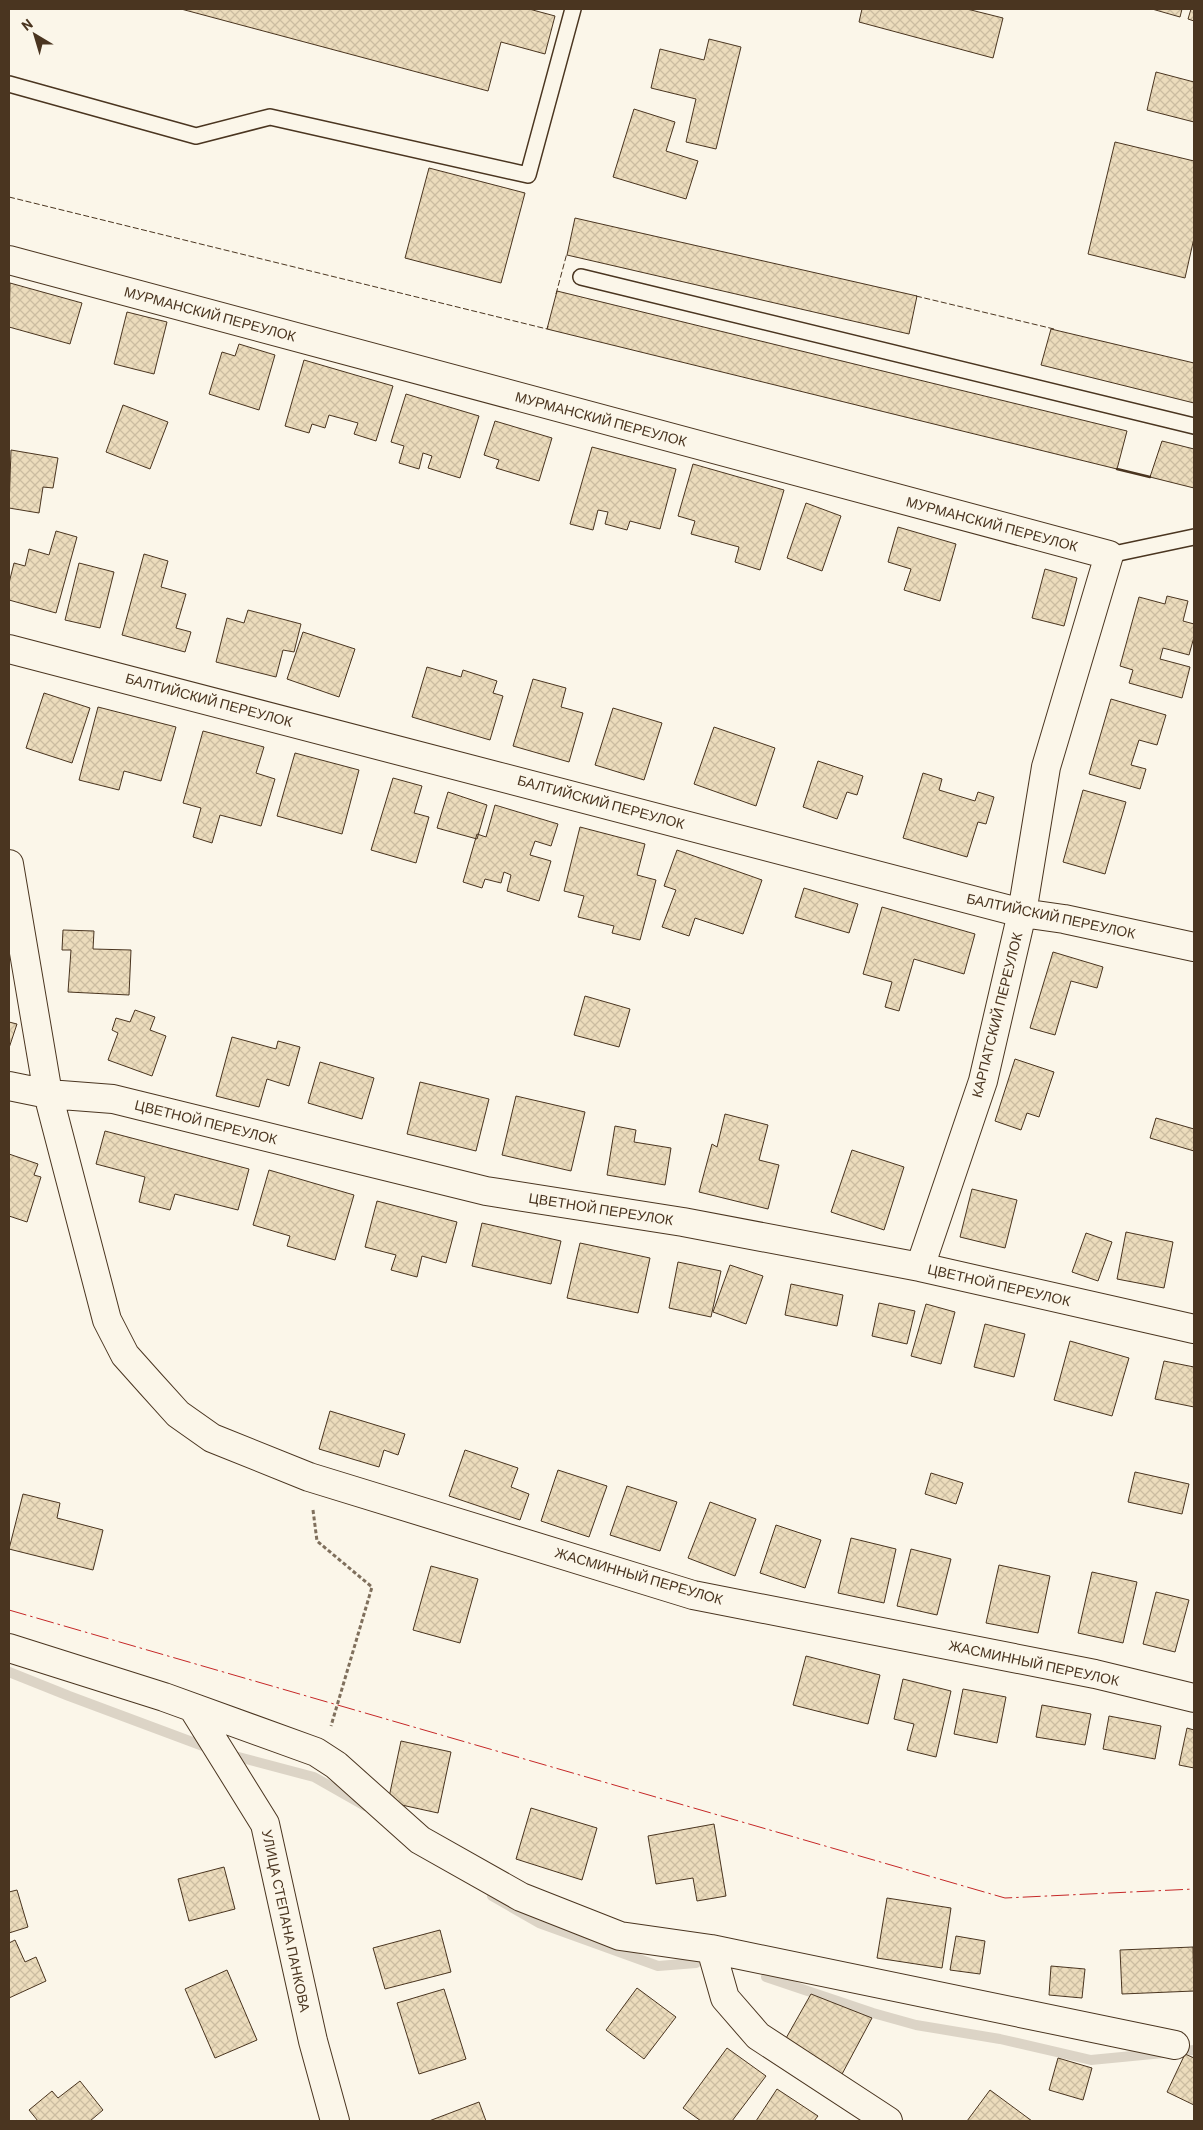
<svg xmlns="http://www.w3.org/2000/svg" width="1203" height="2130" font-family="Barlow,sans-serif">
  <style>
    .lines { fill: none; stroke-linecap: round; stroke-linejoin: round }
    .stream { stroke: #dcd4c6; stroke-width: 10 }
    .building { fill: url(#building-cross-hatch); stroke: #4a3520 }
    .service-casing { stroke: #4a3520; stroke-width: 18 }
    .minor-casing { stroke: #4a3520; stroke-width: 30 }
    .path { stroke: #7f6f5c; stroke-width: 3; stroke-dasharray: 4 2.5; stroke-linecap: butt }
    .service { stroke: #fbf6e9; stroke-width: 15 }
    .minor { stroke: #fbf6e9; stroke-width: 28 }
    .fence { stroke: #4a3520; stroke-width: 1; stroke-dasharray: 6 2.5; stroke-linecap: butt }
    .wall { stroke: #4a3520; stroke-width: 2.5 }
    .power { stroke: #c62828; stroke-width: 1; stroke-dasharray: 18 4 2.5 4; stroke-linecap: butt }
    .labels { text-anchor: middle; stroke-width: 4; stroke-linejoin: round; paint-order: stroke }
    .street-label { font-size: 14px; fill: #4a3520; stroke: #fbf6e9 }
  </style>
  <defs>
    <pattern id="building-cross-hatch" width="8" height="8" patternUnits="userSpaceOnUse" patternTransform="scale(1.25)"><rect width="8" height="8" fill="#ecdcbc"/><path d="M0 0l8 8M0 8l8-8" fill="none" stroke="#ccbda1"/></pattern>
  </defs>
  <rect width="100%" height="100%" fill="#fbf6e9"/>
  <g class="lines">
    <path class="stream" d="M9 1672 69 1696 211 1749
      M227 1754 314 1777 365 1806
      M492 1896 539 1923 658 1966 696 1963
      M766 1977 873 2013 916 2025 1000 2039 1091 2060 1194 2050"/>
  </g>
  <path class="building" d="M181 9H529L555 16 545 54 501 42 488 91Z
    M862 9H967L1003 18 993 58 859 22Z
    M1152 9H1182L1180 17Z
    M1191 9H1194V21L1188 19Z
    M709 39 741 47 716 149 686 142 696 99 651 88 660 49 704 60Z
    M1156 72 1194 82V122L1147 110Z
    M634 109 675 122 666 151 698 161 686 199 613 177Z
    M1115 142 1194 161V238L1185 278 1088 254Z
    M429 168 525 193 501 283 405 258Z
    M575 218 917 296 909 334 567 255Z
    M10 283 82 303 70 344 9 327Z
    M557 291 1127 431 1117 469 547 329Z
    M127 312 167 322 154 374 114 364Z
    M1051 329 1194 363V403L1041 365Z
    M239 344 275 355 259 410 209 394 222 352 235 356Z
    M304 360 393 386 376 441 354 434 358 423 329 415 325 428 312 424 309 433 285 426Z
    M406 394 479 416 460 478 428 468 432 456 423 453 419 469 399 463 404 446 391 442Z
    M123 405 168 422 150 469 106 452Z
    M495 421 552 438 539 481 496 468 499 460 484 455Z
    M1162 441 1194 449V488L1150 477Z
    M592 447 676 469 660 529 630 521 627 530 605 524 608 512 598 510 593 530 570 524Z
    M11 450 58 458 53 488 43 487 39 513 9 508Z
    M693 464 784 490 760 570 735 562 739 547 691 534 695 521 678 516Z
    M806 503 841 516 822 571 787 558Z
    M898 527 956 544 940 601 904 590 911 569 888 562Z
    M56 531 77 537 56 613 9 600V583L14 563 25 566 29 549 49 555Z
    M144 554 168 561 161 587 186 594 176 628 191 632 185 652 122 635Z
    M79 563 114 572 100 628 65 620Z
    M1045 569 1077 578 1064 626 1032 618Z
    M1167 596 1188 601 1183 621 1194 624V637L1189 655 1163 648 1160 659 1190 667 1182 698 1129 683 1133 670 1120 666 1139 597 1165 604Z
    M248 610 301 624 294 652 283 650 276 677 216 662 227 618 244 623Z
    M303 632 355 649 339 697 287 679Z
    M427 667 461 677 463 670 497 681 493 693 503 696 490 740 412 717Z
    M533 679 566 688 561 707 583 713 569 762 513 746Z
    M44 693 90 708 72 763 26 748Z
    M1111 699 1166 715 1157 745 1139 740 1131 765 1146 769 1140 789 1089 774Z
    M98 707 176 727 161 781 124 771 119 790 79 780Z
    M613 708 662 723 644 780 595 765Z
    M714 727 775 748 756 806 694 784Z
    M203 731 264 747 256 773 275 779 261 826 220 815 212 843 193 837 201 808 183 803Z
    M295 753 359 770 342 834 277 816Z
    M818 761 863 776 857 795 847 792 837 819 803 807Z
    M923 773 942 779 939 790 975 801 978 792 994 797 986 824 978 822 967 857 903 838Z
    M393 778 422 786 414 813 429 817 416 863 371 850Z
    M1083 790 1126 802 1105 874 1063 862Z
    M448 792 487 805 477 839 437 828Z
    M495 805 558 824 551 846 535 841 530 855 551 861 539 901 507 891 511 875 504 872 501 883 485 879 482 888 463 882 477 834 486 837Z
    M580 827 645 844 637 875 656 880 640 940 612 933 614 926 578 917 584 896 564 891Z
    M677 850 762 880 743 934 695 918 689 936 662 927 676 890 664 886Z
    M804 888 858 904 849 933 795 917Z
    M882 907 975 934 964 974 914 959 899 1011 885 1007 892 982 863 974Z
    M63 930 94 931 93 949 131 950 129 995 68 992 71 950H62Z
    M1053 952 1103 967 1097 988 1071 981 1055 1035 1030 1028Z
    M585 996 630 1009 619 1047 574 1035Z
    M135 1010 155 1017 150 1030 166 1036 152 1076 108 1060 118 1033 112 1030 116 1018 130 1022Z
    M9 1022 17 1024 9 1048Z
    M232 1037 276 1049 278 1041 300 1047 289 1086 267 1079 259 1107 216 1096Z
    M1015 1059 1054 1072 1039 1117 1027 1113 1021 1130 995 1121Z
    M320 1062 374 1078 362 1119 308 1103Z
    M420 1082 489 1099 476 1151 407 1134Z
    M516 1096 585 1112 571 1171 502 1155Z
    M725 1114 768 1125 759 1160 779 1165 768 1209 699 1192 712 1144 717 1147Z
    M1156 1118 1194 1129V1151L1150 1138Z
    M615 1126 636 1130 634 1142 671 1148 665 1185 607 1175Z
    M105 1131 249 1169 238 1210 175 1194 170 1210 139 1202 145 1177 96 1164Z
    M852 1150 904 1167 884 1230 831 1212Z
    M9 1154 38 1164 34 1175 41 1177 27 1222 9 1216Z
    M269 1170 354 1195 335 1260 287 1246 290 1236 253 1225Z
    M972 1189 1017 1200 1005 1248 960 1237Z
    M377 1201 457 1222 446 1263 422 1256 417 1277 391 1270 396 1255 365 1247Z
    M482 1223 561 1241 551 1284 472 1266Z
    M1126 1232 1173 1242 1164 1288 1117 1279Z
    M1086 1233 1112 1242 1098 1281 1072 1272Z
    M580 1243 650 1258 638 1313 567 1298Z
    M678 1262 721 1271 711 1317 669 1308Z
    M730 1265 763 1276 746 1324 713 1312Z
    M791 1284 843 1295 837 1326 785 1315Z
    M879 1303 915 1311 907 1344 872 1336Z
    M926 1304 955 1312 941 1364 911 1356Z
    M985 1324 1025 1334 1014 1377 974 1367Z
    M1070 1341 1129 1358 1112 1416 1054 1400Z
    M1164 1361 1194 1367V1407L1155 1399Z
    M330 1411 405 1434 398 1455 384 1450 379 1467 319 1449Z
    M465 1450 518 1468 511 1487 529 1494 520 1520 449 1496Z
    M558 1470 607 1486 589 1537 541 1521Z
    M1135 1472 1189 1484 1182 1514 1128 1502Z
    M931 1473 963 1483 956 1504 925 1494Z
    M627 1486 677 1502 660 1551 610 1535Z
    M23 1494 60 1503 57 1518 103 1530 93 1570 9 1549Z
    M710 1502 756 1519 735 1576 688 1558Z
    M776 1525 821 1540 805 1588 760 1573Z
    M851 1538 896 1549 884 1603 838 1593Z
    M911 1549 951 1559 937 1615 897 1606Z
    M999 1565 1050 1576 1038 1633 986 1623Z
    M431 1566 478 1579 460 1643 413 1630Z
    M1092 1572 1137 1582 1123 1643 1078 1633Z
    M1156 1592 1189 1600 1175 1652 1143 1644Z
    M806 1656 880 1675 868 1724 793 1705Z
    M903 1679 951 1691 936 1757 907 1750 914 1724 894 1719Z
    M963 1689 1006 1697 997 1743 954 1734Z
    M1042 1705 1091 1714 1085 1745 1036 1737Z
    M1109 1716 1161 1726 1155 1759 1103 1749Z
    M1187 1728 1194 1730V1768L1179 1765Z
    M401 1741 451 1752 438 1813 388 1802Z
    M531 1808 597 1828 582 1880 516 1859Z
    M714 1824 726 1896 697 1901 693 1878 656 1884 648 1836Z
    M224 1867 235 1909 189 1921 178 1879Z
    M17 1890 28 1927 9 1933V1892Z
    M887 1898 951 1908 942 1968 877 1958Z
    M440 1930 451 1972 385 1989 373 1948Z
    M956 1936 985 1941 980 1974 950 1970Z
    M15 1940 25 1962 36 1957 46 1981 9 1998V1943Z
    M1193 1947 1194 1991 1122 1994 1120 1950Z
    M1051 1966 1085 1969 1082 1998 1049 1995Z
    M227 1970 257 2040 215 2058 185 1989Z
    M637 1988 676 2017 644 2059 606 2030Z
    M444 1989 466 2059 419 2074 397 2003Z
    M811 1994 872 2018 841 2076 785 2040Z
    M727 2048 766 2076 732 2121H701L683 2108Z
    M1185 2054 1194 2058V2105L1167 2092Z
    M1058 2058 1092 2068 1083 2100 1049 2090Z
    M80 2081 103 2110 90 2121H38L29 2110 52 2091 58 2098Z
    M777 2089 818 2116 814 2121H756Z
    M990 2090 1032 2121H967Z
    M479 2102 486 2121H429Z"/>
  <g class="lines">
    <defs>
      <path id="service" d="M9 84 196 136 270 117 528 175 573 9
        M581 277 1194 426
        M1109 555 1194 537"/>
      <path id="minor" d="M9 260 1109 555 1046 767 1022 913 983 1081 920 1267
        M9 649 1022 913 1064 919 1194 947
        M9 864 48 1094 107 1320 125 1355 150 1383 178 1414 212 1438 309 1477 693 1595 1095 1674 1194 1698
        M9 1086 48 1094 113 1099 486 1191 683 1222 920 1267 1194 1329
        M9 1648 164 1697 316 1752 336 1765 420 1840 521 1897 620 1936 711 1949 1175 2045
        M193 1708 265 1824 313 2041 335 2121
        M711 1949 725 1998 758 2036 888 2121"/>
    </defs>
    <use href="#service" class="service-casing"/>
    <use href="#minor" class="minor-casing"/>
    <path class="path" d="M313 1510 317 1541 372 1587 331 1726"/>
    <use href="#service" class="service"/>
    <use href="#minor" class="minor"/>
    <path class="fence" d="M9 197 547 329 548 326
      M556 294 567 253
      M916 296 1054 329"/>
    <path class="wall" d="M1117 469 1150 477"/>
    <path class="power" d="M9 1610 1005 1898 1194 1889"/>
  </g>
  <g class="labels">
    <g class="street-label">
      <text transform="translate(210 314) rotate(15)" y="5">МУРМАНСКИЙ ПЕРЕУЛОК</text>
      <text transform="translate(601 419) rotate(15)" y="5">МУРМАНСКИЙ ПЕРЕУЛОК</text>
      <text transform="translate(992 524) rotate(15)" y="5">МУРМАНСКИЙ ПЕРЕУЛОК</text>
      <text transform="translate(209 700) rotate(15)" y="5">БАЛТИЙСКИЙ ПЕРЕУЛОК</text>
      <text transform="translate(601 802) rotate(15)" y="5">БАЛТИЙСКИЙ ПЕРЕУЛОК</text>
      <text transform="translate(1051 916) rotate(12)" y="5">БАЛТИЙСКИЙ ПЕРЕУЛОК</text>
      <text transform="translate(997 1015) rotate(-76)" y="5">КАРПАТСКИЙ ПЕРЕУЛОК</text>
      <text transform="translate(206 1122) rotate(14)" y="5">ЦВЕТНОЙ ПЕРЕУЛОК</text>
      <text transform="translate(601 1209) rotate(9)" y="5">ЦВЕТНОЙ ПЕРЕУЛОК</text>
      <text transform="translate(999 1285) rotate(13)" y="5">ЦВЕТНОЙ ПЕРЕУЛОК</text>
      <text transform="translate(639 1576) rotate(16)" y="5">ЖАСМИННЫЙ ПЕРЕУЛОК</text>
      <text transform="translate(1034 1663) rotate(12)" y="5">ЖАСМИННЫЙ ПЕРЕУЛОК</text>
      <text transform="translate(286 1921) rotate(78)" y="5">УЛИЦА СТЕПАНА ПАНКОВА</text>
    </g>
  </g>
  <rect width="1203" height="2130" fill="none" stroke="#4a3520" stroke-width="20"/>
  <g transform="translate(35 35) rotate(322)" stroke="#fbf6e9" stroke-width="4" paint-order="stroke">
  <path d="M0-4L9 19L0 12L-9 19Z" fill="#4a3520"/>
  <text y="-8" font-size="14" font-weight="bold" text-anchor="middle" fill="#4a3520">N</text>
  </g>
</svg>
